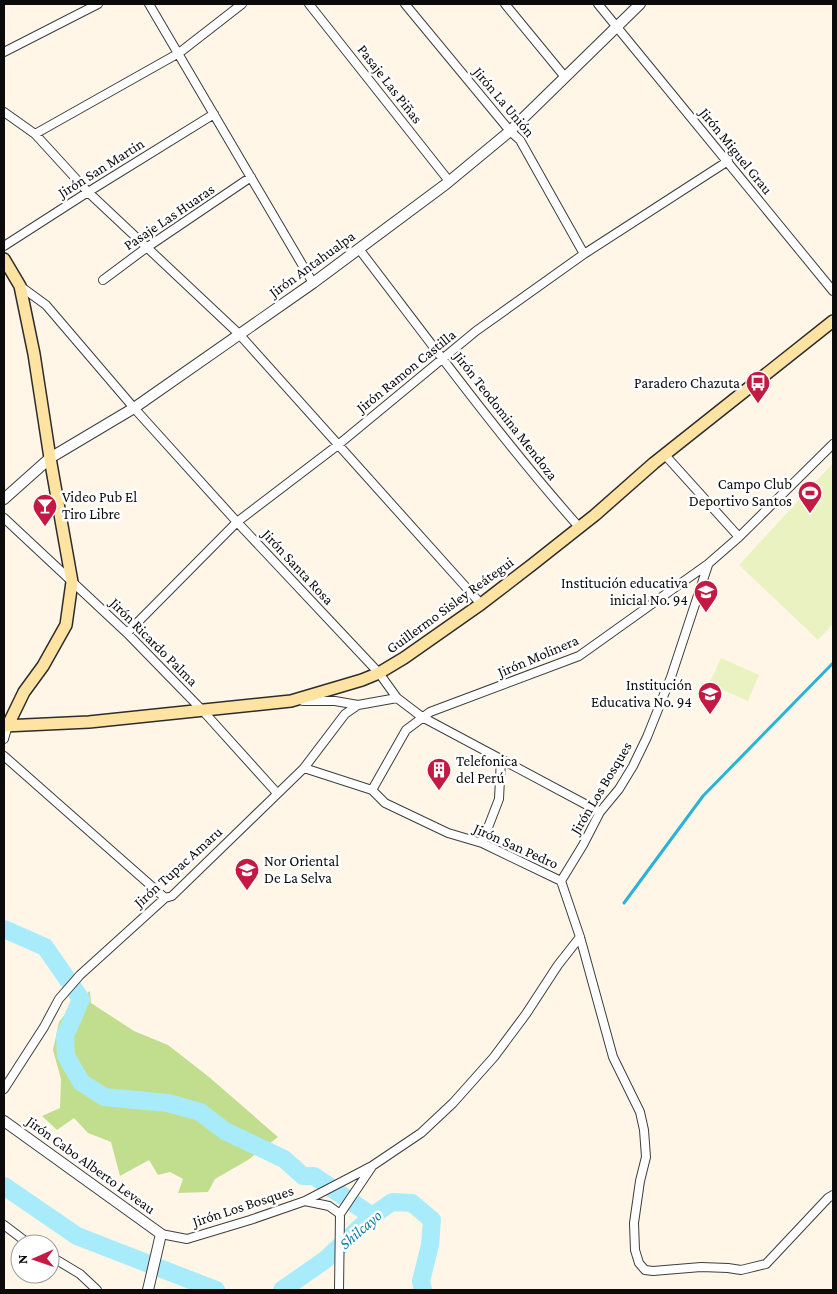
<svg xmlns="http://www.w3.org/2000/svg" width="837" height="1294" font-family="'Crimson Pro',serif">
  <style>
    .forest { fill: #c1de8e }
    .pitch { fill: #ebf2c2 }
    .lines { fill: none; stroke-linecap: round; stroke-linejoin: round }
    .stream { stroke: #2ab3d7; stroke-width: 3 }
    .river { stroke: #a8ecfb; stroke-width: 18 }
    .minor-casing { stroke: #3e3e3e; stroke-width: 10 }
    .tertiary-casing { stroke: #3e3e3e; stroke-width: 12 }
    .secondary-casing { stroke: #2d2d2d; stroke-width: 14 }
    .minor { stroke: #fff; stroke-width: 8 }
    .tertiary { stroke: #fff; stroke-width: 10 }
    .secondary { stroke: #ffe3a3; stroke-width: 11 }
    .labels { text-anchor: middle; stroke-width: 5; stroke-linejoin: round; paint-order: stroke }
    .street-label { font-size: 15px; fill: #0b0b0b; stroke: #fff }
    .poi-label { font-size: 15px; fill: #0b0b0b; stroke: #fff; text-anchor: end }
    .water-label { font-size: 16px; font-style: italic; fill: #0c7fa5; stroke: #fff }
  </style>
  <rect width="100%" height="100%" fill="#fff6e8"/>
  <path class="forest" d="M90 991 91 1003 134 1031 168 1045 209 1077 278 1137 248 1160 215 1179 208 1192 178 1193 183 1179 170 1172 158 1175 149 1160 120 1176 111 1142 88 1133 74 1118 57 1130 42 1116 60 1108 61 1079 53 1050 59 1022 72 1005Z"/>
  <path class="pitch" d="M833 463V624L818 640 739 565Z
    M721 658 759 675 748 701 709 684Z"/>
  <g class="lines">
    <path class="stream" d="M624 903 703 796 833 663"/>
    <path class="river" d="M4 929 45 947 81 999 65 1036 66 1056 81 1082 104 1097 168 1103 200 1112 225 1131 284 1159 303 1176H314L372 1216
      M4 1186 77 1236 216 1290
      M282 1290 325 1260 372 1216 392 1202 412 1203 432 1220 430 1245 421 1281 423 1290"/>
    <defs>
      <path id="minor" d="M149 4 313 283
        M309 4 449 181
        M405 4 510 131 520 140 584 254
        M505 4 565 77
        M598 4 833 291
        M4 52 98 4
        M4 112 35 134 88 192 239 334 481 604
        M35 134 179 53 242 4
        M4 246 88 192 214 114
        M359 249C431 343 501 439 579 527
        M103 280 146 248 251 177
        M20 286 46 305 134 408 237 522 379 673 397 698 422 717 600 812
        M665 455 739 537
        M4 518 127 633 203 711 277 793
        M127 633 237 522 338 445 476 331 584 254 728 161
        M303 701H335L358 705
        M4 739 8 725
        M4 756 165 898
        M304 768 372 790 385 803 448 833 482 843 561 881 580 937 613 1057 640 1112 644 1130 646 1157 640 1181 634 1223 635 1250 639 1263 645 1270 653 1271 701 1267 728 1268 741 1270 766 1264 828 1198 833 1195
        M372 790 406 730 430 712 579 656 708 564 739 537 833 444
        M482 843 499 799 501 759
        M561 881 583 845 600 812 619 789 633 766 647 737 671 677 708 565
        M4 1089 44 1027 59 999 80 975 165 898 172 896 304 768 345 714 358 705 397 698
        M305 1201 329 1206 340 1214 339 1290
        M340 1214 371 1168
        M4 1225 29 1244
        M161 1234 187 1239 250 1220 305 1201 372 1166 421 1133 453 1103 494 1057 526 1014 558 965 580 937
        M50 1256 80 1274 97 1290"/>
      <path id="tertiary" d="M4 499 50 458 134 408 313 283 446 184 510 131 640 4
        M4 1121 161 1234 148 1290"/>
      <path id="secondary" d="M4 259 20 286 34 354 50 458 72 582 66 625 43 666 24 692 8 725
        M4 726 89 722 291 701 362 680 379 673 404 658 481 604 533 564 595 515 654 463 833 321"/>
    </defs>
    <use href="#minor" class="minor-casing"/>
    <use href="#tertiary" class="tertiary-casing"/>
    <use href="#secondary" class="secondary-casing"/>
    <use href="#minor" class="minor"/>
    <use href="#tertiary" class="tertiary"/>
    <use href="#secondary" class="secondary"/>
  </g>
  <defs>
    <symbol id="bus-pin" viewBox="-11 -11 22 30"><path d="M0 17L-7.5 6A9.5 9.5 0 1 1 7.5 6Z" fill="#c41942" stroke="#fff"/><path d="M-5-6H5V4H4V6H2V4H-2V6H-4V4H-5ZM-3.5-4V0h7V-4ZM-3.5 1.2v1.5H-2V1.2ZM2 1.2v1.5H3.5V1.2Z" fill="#fff"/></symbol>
    <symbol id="stadium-pin" viewBox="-11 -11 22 30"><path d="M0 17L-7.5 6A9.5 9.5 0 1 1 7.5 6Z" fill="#c41942" stroke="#fff"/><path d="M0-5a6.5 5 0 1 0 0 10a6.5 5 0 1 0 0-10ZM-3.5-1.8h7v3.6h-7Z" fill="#fff"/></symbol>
    <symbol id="bar-pin" viewBox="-11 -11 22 30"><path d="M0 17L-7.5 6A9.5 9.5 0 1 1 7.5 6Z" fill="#c41942" stroke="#fff"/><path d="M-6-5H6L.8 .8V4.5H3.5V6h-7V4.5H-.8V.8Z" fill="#fff"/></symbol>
    <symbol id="school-pin" viewBox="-11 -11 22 30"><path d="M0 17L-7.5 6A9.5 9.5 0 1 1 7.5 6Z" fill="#c41942" stroke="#fff"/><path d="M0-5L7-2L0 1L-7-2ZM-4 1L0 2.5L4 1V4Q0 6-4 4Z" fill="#fff"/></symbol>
    <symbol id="building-pin" viewBox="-11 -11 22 30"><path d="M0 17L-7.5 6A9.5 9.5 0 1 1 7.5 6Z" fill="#c41942" stroke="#fff"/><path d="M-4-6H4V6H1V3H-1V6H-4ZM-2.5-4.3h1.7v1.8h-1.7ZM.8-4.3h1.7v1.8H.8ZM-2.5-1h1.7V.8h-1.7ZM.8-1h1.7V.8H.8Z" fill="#fff"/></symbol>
  </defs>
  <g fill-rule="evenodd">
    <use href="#bus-pin" x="744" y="369" width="28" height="38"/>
    <use href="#stadium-pin" x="796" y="479" width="28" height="38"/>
    <use href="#bar-pin" x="31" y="492" width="28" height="38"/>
    <use href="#school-pin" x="692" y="578" width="28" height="38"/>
    <use href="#school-pin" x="696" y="680" width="28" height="38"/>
    <use href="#building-pin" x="425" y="756" width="28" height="38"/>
    <use href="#school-pin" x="233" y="856" width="28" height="38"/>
  </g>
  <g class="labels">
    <g class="street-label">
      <text transform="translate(390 84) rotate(52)" y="5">Pasaje Las Piñas</text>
      <text transform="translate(504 102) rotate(50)" y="5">Jirón La Unión</text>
      <text transform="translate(736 151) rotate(51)" y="5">Jirón Miguel Grau</text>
      <text transform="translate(101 168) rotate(-32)" y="5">Jirón San Martin</text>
      <text transform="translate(169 217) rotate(-34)" y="5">Pasaje Las Huaras</text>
      <text transform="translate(312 264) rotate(-36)" y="5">Jirón Antahualpa</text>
      <text transform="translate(406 371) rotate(-39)" y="5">Jirón Ramon Castilla</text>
      <text transform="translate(506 416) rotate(52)" y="5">Jirón Teodomina Mendoza</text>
      <text transform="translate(298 567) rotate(47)" y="5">Jirón Santa Rosa</text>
      <text transform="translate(450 605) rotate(-36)" y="5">Guillermo Sisley Reátegui</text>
      <text transform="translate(154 642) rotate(45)" y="5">Jirón Ricardo Palma</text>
      <text transform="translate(538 656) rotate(-23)" y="5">Jirón Molinera</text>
      <text transform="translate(601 788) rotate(-59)" y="5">Jirón Los Bosques</text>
      <text transform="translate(516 846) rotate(24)" y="5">Jirón San Pedro</text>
      <text transform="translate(178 867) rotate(-42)" y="5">Jirón Tupac Amaru</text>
      <text transform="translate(91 1165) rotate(36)" y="5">Jirón Cabo Alberto Leveau</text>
      <text transform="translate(243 1206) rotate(-18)" y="5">Jirón Los Bosques</text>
    </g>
    <g class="poi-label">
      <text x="740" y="388">Paradero Chazuta</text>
      <text x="792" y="489">Campo Club<tspan x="792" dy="17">Deportivo Santos</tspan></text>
      <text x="62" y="502" text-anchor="start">Video Pub El<tspan x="62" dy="17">Tiro Libre</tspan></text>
      <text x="688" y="588">Institución educativa<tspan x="688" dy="17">inicial No. 94</tspan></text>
      <text x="692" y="690">Institución<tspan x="692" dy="17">Educativa No. 94</tspan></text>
      <text x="456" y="766" text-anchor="start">Telefonica<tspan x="456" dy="17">del Perú</tspan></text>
      <text x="264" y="866" text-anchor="start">Nor Oriental<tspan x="264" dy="17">De La Selva</tspan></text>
    </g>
    <g class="water-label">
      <text transform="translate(360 1229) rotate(-41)" y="6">Shilcayo</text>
    </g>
  </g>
  <rect width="837" height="1294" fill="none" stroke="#0b0b0b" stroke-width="10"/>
  <g transform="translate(35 1259) rotate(268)"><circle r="24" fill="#ffffff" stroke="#9d9d9d"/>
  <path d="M0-4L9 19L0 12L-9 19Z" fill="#c41942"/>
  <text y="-8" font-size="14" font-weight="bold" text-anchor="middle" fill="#0b0b0b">N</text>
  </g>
</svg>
